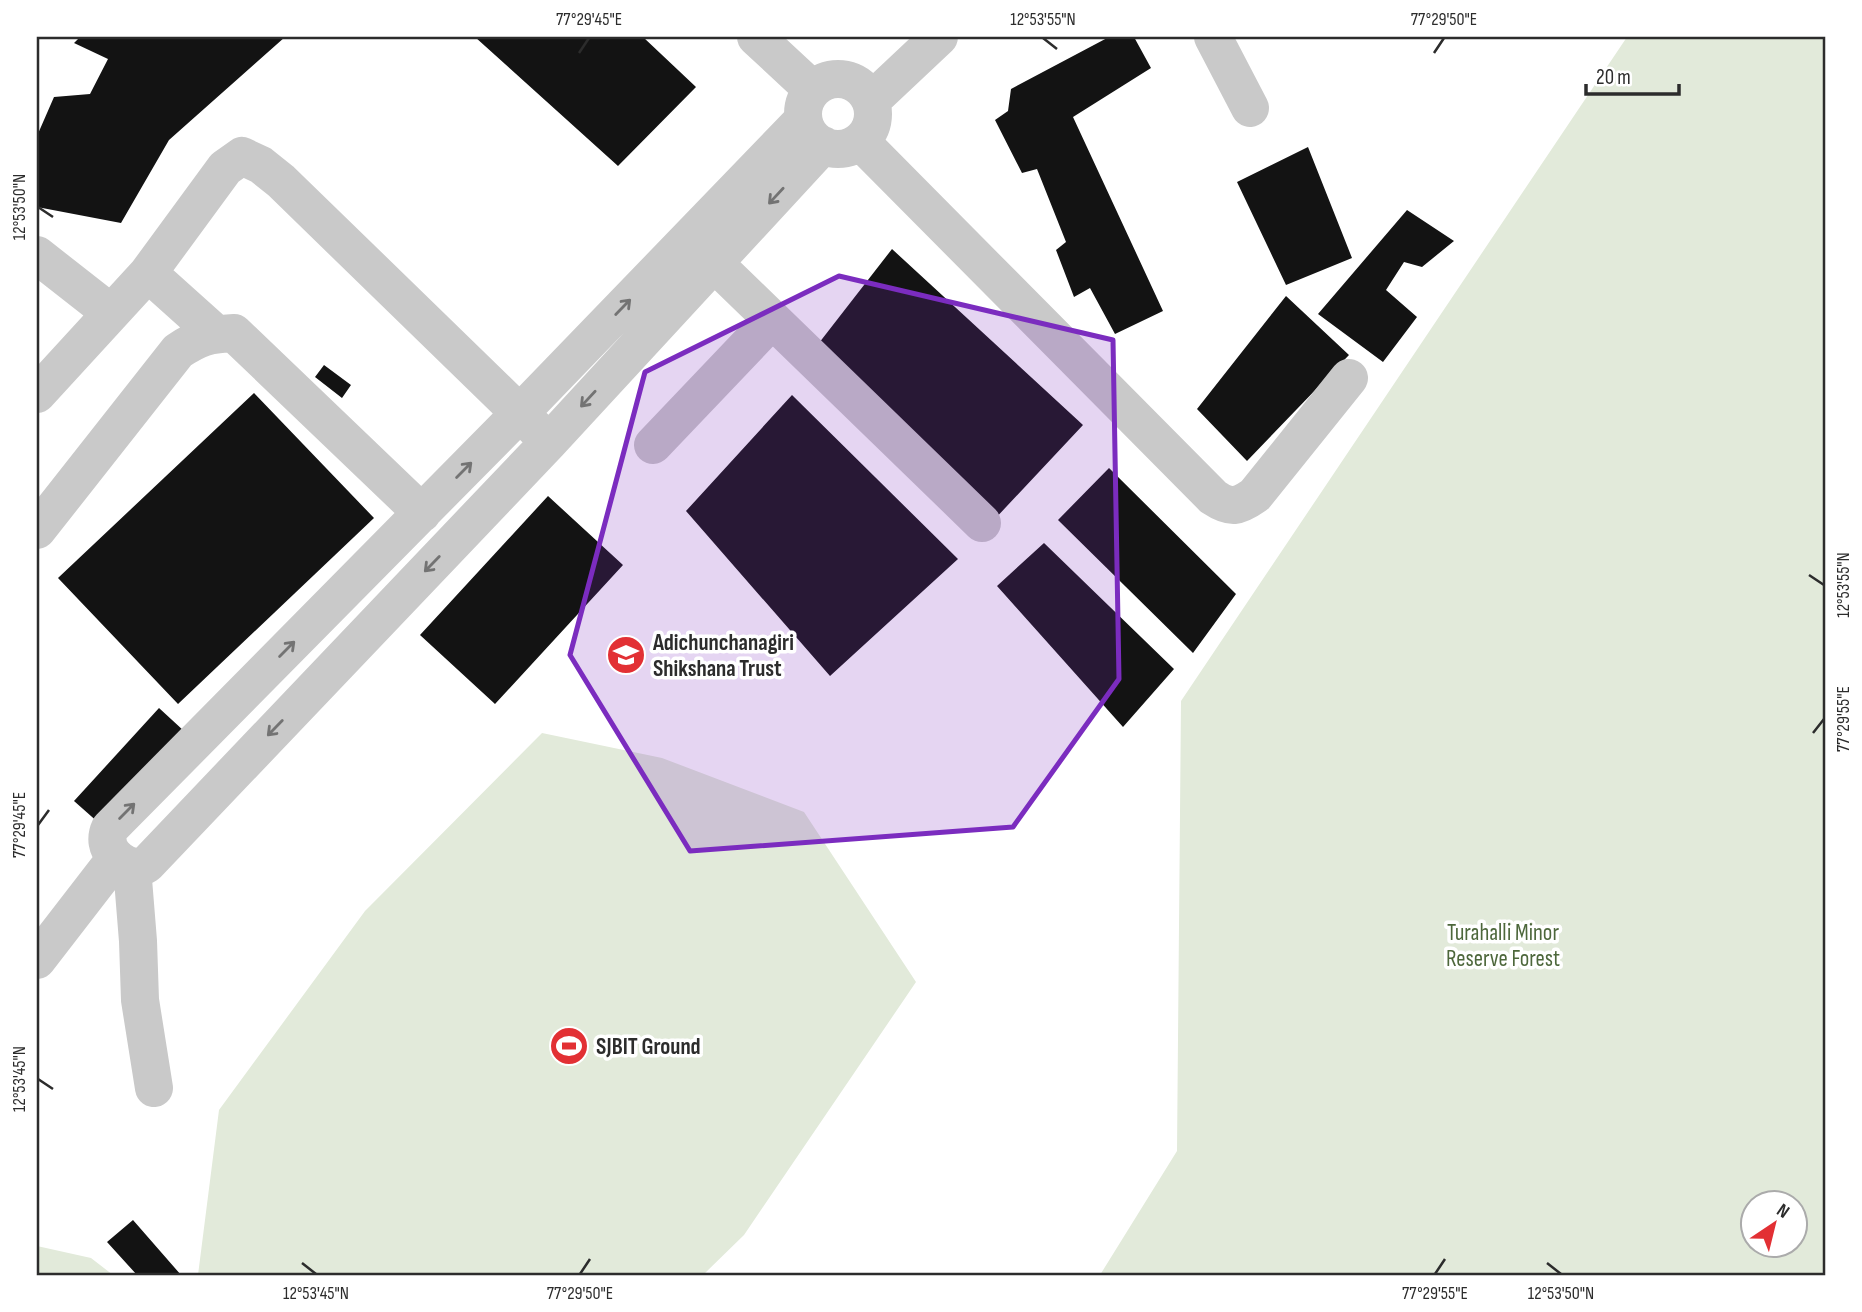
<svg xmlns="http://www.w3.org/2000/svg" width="1862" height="1312" font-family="'Sofia Sans Condensed',sans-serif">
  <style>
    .green { fill: #e2eada; fill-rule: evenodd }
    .building { fill: #131313 }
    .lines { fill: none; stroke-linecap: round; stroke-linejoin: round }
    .minor { stroke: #c9c9c9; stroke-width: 38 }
    .oneway { stroke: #737373 }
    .marked { fill: #7b2cbf; fill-opacity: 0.2; stroke: #7b2cbf; stroke-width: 5; stroke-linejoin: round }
    .ticks { fill: none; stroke: #2c2c2c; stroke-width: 2.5 }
    .labels { text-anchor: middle; stroke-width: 7; stroke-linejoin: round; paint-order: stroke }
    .poi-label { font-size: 23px; font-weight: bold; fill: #2c2c2c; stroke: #fff; text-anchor: start }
    .park-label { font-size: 23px; fill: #4d673b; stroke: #fff }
    .neatline { fill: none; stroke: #2c2c2c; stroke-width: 2.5 }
    .ticks-label { font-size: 18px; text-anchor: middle; fill: #2c2c2c }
  </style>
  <rect width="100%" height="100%" fill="#fff"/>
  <path class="green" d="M1627 37H1825V1275H1100L1177 1151 1181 701ZM1754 1204H1796V1246H1754Z
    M542 733 662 758 804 812 916 982 744 1235 703 1275H198L219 1110 365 911Z
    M37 1246 91 1258 113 1275H37Z"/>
  <path class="building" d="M80 37H285L169 140 121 223 37 207V136L54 97 90 94 108 59 74 43Z
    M475 37H643L696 87 618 166Z
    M1109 37H1134L1151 68 1073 117 1163 311 1115 334 1090 288 1074 297 1056 250 1066 242 1037 169 1022 173 995 120 1008 111 1011 89Z
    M1308 147 1352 258 1286 285 1237 182Z
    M1407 210 1454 241 1422 267 1404 262 1386 290 1417 317 1383 362 1318 314Z
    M892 249 1083 425 992 522 819 343Z
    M1286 296 1349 355 1247 461 1197 409Z
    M324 365 351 385 342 398 315 377Z
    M254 393 374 518 178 704 58 578Z
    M792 395 958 559 830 676 686 511Z
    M1109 468 1236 594 1193 653 1058 520Z
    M548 496 623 565 495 704 420 635Z
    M1044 543 1174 669 1123 727 997 586Z
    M159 708 184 731 100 824 74 801Z
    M133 1220 181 1275H137L107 1242Z"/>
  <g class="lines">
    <path class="minor" d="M756 37 812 89
      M1213 37 1250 108
      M803 114a35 35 0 1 1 70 0a35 35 0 1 1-70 0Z
      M871 101 939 37
      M803 120 520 413 110 828C100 849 120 866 140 868L147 864 549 442 823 145
      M861 142 1213 497C1231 509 1238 507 1255 495L1349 378
      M37 255 111 313
      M714 263 982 523
      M148 273 216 334
      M37 394 148 273 225 168 242 156 261 165 281 181 537 430
      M653 445 772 320
      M37 530 178 351C199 337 209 334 234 333L422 513
      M132 867 138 941 140 1000 154 1088
      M37 960 115 859"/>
  </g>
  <defs><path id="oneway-shaft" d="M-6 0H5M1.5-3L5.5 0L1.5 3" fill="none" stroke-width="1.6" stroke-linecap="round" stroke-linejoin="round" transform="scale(1.75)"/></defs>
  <g class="oneway">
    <use href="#oneway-shaft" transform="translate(776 196) rotate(133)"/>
    <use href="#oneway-shaft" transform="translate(623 307) rotate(-46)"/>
    <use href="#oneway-shaft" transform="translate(588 399) rotate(133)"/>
    <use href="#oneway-shaft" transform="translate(464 470) rotate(-45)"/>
    <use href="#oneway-shaft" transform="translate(432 564) rotate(134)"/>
    <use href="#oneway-shaft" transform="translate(287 649) rotate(-45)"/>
    <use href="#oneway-shaft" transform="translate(275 728) rotate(134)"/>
    <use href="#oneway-shaft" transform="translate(127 811) rotate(-45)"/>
  </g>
  <path class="marked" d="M839 276 1113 340 1119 679 1013 827 690 851 570 655 645 372Z"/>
  <path class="ticks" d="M1043 38 1057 49M579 53 589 38M1434 53 1444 38M38 207 53 217M1809 575 1824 585M1813 733 1824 719M38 825 49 810M38 1079 53 1089M302 1263 316 1274M1547 1263 1561 1274M580 1274 590 1259M1435 1274 1445 1259"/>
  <defs>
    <symbol id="university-disc" viewBox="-11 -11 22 22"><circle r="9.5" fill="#e23034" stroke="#fff"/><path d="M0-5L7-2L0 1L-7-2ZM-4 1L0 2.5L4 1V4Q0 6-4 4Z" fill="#fff"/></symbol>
    <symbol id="stadium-disc" viewBox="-11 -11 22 22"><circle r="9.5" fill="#e23034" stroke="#fff"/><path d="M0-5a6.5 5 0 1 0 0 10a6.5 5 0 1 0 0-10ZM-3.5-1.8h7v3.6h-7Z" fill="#fff"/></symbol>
  </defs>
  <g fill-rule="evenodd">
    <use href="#university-disc" x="604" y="633" width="44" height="44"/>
    <use href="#stadium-disc" x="547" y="1024" width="44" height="44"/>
  </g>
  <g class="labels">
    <g class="poi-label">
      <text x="653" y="650">Adichunchanagiri<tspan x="653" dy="26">Shikshana Trust</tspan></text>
      <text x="596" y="1054">SJBIT Ground</text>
    </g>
    <g class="park-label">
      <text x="1503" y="940">Turahalli Minor<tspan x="1503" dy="26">Reserve Forest</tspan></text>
    </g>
  </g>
  <rect width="1862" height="1312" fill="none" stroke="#ffffff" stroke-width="77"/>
  <g transform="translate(1774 1224) rotate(35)"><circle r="33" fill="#ffffff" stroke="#ababab" stroke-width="2"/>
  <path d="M0-5L12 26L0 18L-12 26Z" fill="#e23034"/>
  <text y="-10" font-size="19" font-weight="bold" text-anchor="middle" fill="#2c2c2c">N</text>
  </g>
  <path d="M1586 84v10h93v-10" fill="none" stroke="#2c2c2c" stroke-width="3.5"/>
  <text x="1596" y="84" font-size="21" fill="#2c2c2c" stroke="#ffffff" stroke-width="5" paint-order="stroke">20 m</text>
  <rect x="38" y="38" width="1786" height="1236" class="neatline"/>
  <g class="ticks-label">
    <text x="589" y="25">77°29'45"E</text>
    <text x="1043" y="25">12°53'55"N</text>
    <text x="1444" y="25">77°29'50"E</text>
    <text transform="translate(19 207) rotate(-90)" y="6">12°53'50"N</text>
    <text transform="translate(1843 585) rotate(-90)" y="6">12°53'55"N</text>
    <text transform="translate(1843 719) rotate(-90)" y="6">77°29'55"E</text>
    <text transform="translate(19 825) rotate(-90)" y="6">77°29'45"E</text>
    <text transform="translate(19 1079) rotate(-90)" y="6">12°53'45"N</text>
    <text x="316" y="1299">12°53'45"N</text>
    <text x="580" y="1299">77°29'50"E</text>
    <text x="1435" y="1299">77°29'55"E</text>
    <text x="1561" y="1299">12°53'50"N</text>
  </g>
</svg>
